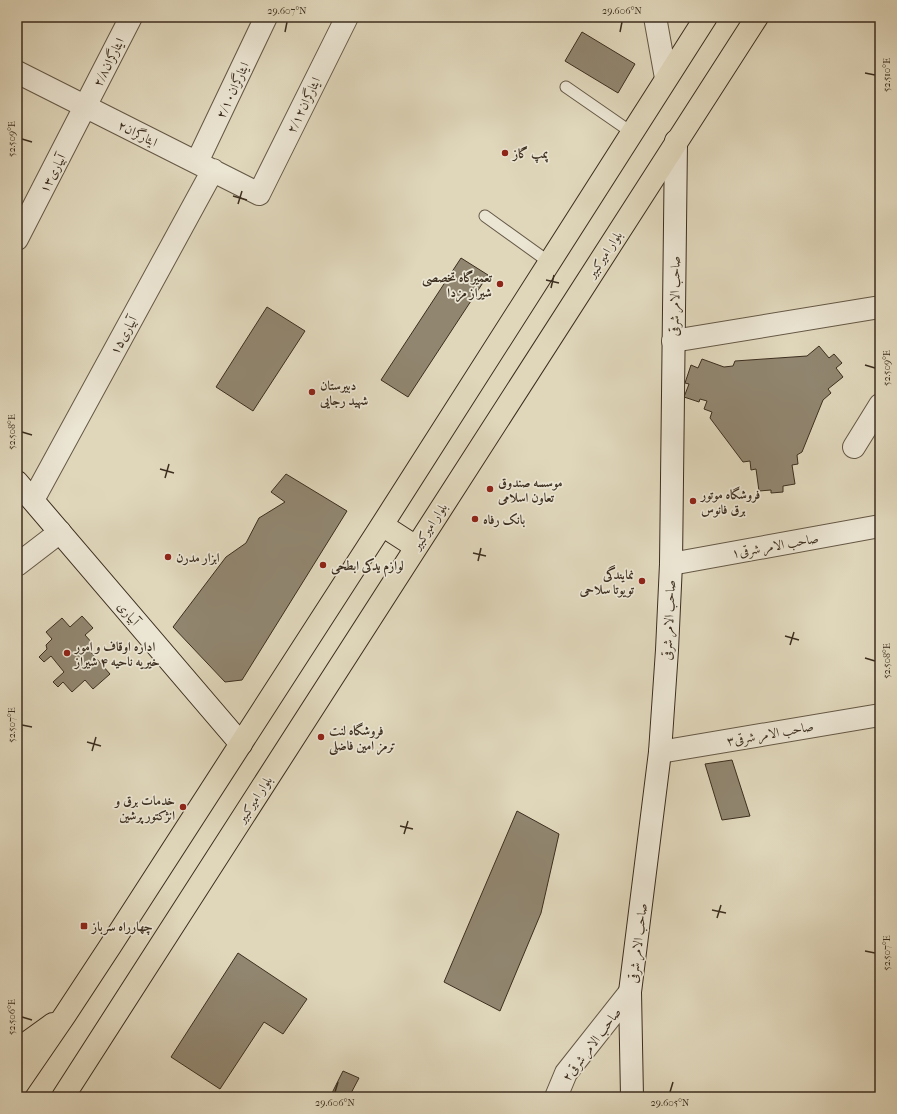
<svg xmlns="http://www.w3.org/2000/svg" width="897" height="1114" font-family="'IM FELL French Canon',Amiri,serif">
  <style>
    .building { fill: #918670; stroke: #3c2e1f }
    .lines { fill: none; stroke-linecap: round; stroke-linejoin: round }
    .lane-casing { stroke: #655846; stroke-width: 13 }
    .street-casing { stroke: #655846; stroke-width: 24 }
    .secondary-casing { stroke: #3c2e1f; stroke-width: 24 }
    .primary-casing { stroke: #3c2e1f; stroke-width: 24 }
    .lane { stroke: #ebe5d3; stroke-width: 11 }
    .street { stroke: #ebe5d3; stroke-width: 22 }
    .secondary { stroke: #ebe5d3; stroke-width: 22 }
    .primary { stroke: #e0d7bb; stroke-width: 22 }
    .ticks { fill: none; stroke: #3c2e1f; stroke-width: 1.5 }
    .poi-dot { fill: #8f2418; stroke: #ebe5d3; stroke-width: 1.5 }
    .labels { text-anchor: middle; stroke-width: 3.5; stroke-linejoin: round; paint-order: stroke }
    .street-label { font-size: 13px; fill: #3c2e1f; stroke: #ebe5d3 }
    .poi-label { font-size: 13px; font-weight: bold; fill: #3c2e1f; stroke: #ebe5d3; text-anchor: start }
    .neatline { fill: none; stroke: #3c2e1f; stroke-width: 1.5 }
    .ticks-label { font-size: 10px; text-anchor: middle; fill: #3c2e1f }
  </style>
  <rect width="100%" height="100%" fill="#e0d7bb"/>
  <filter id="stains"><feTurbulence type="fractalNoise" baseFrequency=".005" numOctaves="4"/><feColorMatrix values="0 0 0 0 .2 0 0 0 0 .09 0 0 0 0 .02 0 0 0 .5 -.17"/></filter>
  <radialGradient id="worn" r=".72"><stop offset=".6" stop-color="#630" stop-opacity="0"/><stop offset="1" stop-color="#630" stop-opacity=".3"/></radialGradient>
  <path class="building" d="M582 32 635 64 618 93 565 61Z
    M461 258 488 275 408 397 381 380Z
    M267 307 305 331 253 411 216 387Z
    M819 346 829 358 834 354 842 363 836 368 843 377 828 389 831 393 823 400 802 452 797 455 798 464 792 465 795 484 783 486V492L771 493V490L759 491 756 469 751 470 750 461 743 462 710 418 712 412 704 409 707 401 700 399 699 402 684 397 689 384 685 383 691 365 698 368 702 359 724 367 733 366 735 361 807 356Z
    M286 474 347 511 242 680 225 682 173 627 226 557 246 543 259 518 285 502 271 492Z
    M82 616 93 628 85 635 93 644 88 649 110 674 93 689 85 680 72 692 63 682 58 687 53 682 64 672 51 656 44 662 39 657 47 649 46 645 52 639 46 632 62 618 70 627Z
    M732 760 750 816 722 820 705 764Z
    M517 811 559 834 541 913 500 1011 444 982Z
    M238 953 307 999 283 1034 264 1022 220 1089 171 1057Z
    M343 1071 359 1078 349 1097H330Z"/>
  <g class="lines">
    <defs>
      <path id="lane" d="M566 87 631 132
        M485 216 549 262"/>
      <path id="street" d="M655 17 666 78
        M17 72 259 194 347 17
        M197 162 266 17
        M17 239 131 17
        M673 341 880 307
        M854 447 880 405
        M33 500 213 170
        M671 564 880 526
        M17 565 60 532
        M660 752 880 715
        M556 1097 566 1073 630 992"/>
      <path id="secondary" d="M17 482 241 744
        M632 1097 630 992 660 752 667 650 671 564 676 141"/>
      <path id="primary" d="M382 525 416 547
        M17 1050 53 1024
        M17 1085 65 1015 111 945 382 525 706 17
        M63 1097 757 17"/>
    </defs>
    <use href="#lane" class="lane-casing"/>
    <use href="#street" class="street-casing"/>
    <use href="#secondary" class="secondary-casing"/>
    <use href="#primary" class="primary-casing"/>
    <use href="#lane" class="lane"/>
    <use href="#street" class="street"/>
    <use href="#secondary" class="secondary"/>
    <use href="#primary" class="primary"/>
  </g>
  <path class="ticks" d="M285 32 287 22M620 32 622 22M865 73 875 75M22 139 32 142M233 196 247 200M238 204 242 191M546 280 559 283M551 288 554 275M865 365 875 368M22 432 32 435M160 469 174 473M165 478 169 464M473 553 486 556M478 561 481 548M785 636 799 640M790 645 794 632M865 658 875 661M22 725 32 727M87 742 101 746M92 751 96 737M400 826 413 829M404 834 408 821M712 910 726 913M717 918 721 905M865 951 875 953M22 1017 32 1020M335 1092 338 1082M670 1092 673 1082"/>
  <g class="poi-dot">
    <circle cx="505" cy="153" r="4"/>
    <circle cx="500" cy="284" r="4"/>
    <circle cx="312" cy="392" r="4"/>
    <circle cx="490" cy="489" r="4"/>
    <circle cx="693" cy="501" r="4"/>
    <circle cx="475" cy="519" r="4"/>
    <circle cx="168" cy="557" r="4"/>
    <circle cx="323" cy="565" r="4"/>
    <circle cx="642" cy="581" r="4"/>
    <circle cx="67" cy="653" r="4"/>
    <circle cx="321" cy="737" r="4"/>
    <circle cx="183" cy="807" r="4"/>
    <rect x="80" y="922" width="8" height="8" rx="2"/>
  </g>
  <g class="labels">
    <g class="street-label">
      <text transform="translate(108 62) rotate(-63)" y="5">ایثارگران۲/۸</text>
      <text transform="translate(232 90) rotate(-65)" y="5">ایثارگران۲/۱۰</text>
      <text transform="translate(303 105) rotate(-64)" y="5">ایثارگران۲/۱۲</text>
      <text transform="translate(138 133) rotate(27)" y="5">ایثارگران۲</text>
      <text transform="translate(52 173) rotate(-62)" y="5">آبیاری۱۳</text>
      <text transform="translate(604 254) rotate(-57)" y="5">بلوار امیرکبیر</text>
      <text transform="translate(674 296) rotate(-89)" y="5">صاحب الامر شرقی</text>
      <text transform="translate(123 335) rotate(-61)" y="5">آبیاری۱۵</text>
      <text transform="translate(429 526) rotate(-57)" y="5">بلوار امیرکبیر</text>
      <text transform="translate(775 545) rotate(-10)" y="5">صاحب الامر شرقی۱</text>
      <text transform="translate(129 613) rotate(50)" y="5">آبیاری</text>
      <text transform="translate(668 620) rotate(-87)" y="5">صاحب الامر شرقی</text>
      <text transform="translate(770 733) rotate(-10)" y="5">صاحب الامر شرقی۳</text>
      <text transform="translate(254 799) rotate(-57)" y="5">بلوار امیرکبیر</text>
      <text transform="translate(637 943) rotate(-83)" y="5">صاحب الامر شرقی</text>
      <text transform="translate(591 1044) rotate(-53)" y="5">۲صاحب الامر شرقی</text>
    </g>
    <g class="poi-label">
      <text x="513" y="158">پمپ گاز</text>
      <text x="492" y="282" text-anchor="end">تعمیرگاه تخصصی<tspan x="492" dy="15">شیراز مزدا</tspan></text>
      <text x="320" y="390">دبیرستان<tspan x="320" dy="15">شهید رجایی</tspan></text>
      <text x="498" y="487">موسسه صندوق<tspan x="498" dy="15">تعاون اسلامی</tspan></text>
      <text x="701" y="499">فروشگاه موتور<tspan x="701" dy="15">برق فانوس</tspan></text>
      <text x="483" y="524">بانک رفاه</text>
      <text x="176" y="562">ابزار مدرن</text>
      <text x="331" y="570">لوازم یدکی ابطحی</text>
      <text x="634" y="579" text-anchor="end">نمایندگی<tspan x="634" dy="15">تویوتا سلاحی</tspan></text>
      <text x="75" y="651">اداره اوقاف و امور<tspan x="75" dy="15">خیریه ناحیه ۴ شیراز</tspan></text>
      <text x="329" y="735">فروشگاه لنت<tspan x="329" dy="15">ترمز امین فاضلی</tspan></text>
      <text x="175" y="805" text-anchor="end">خدمات برق و<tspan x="175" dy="15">انژکتور پرشین</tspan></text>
      <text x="92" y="931">چهارراه سرباز</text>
    </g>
  </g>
  <rect width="897" height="1114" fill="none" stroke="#e0d7bb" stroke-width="44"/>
  <rect x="22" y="22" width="853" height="1070" class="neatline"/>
  <g class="ticks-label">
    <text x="287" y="14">29.607°N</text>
    <text x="622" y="14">29.606°N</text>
    <text transform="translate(886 75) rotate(-90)" y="4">52.510°E</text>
    <text transform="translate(11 139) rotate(-90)" y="4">52.509°E</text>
    <text transform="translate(886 368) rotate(-90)" y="4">52.509°E</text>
    <text transform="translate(11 432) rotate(-90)" y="4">52.508°E</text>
    <text transform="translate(886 661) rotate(-90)" y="4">52.508°E</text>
    <text transform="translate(11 725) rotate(-90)" y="4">52.507°E</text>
    <text transform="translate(886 953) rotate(-90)" y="4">52.507°E</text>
    <text transform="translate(11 1017) rotate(-90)" y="4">52.506°E</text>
    <text x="335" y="1106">29.606°N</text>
    <text x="670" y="1106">29.605°N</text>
  </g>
  <rect width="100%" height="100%" filter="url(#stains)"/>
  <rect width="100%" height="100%" fill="url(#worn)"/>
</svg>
